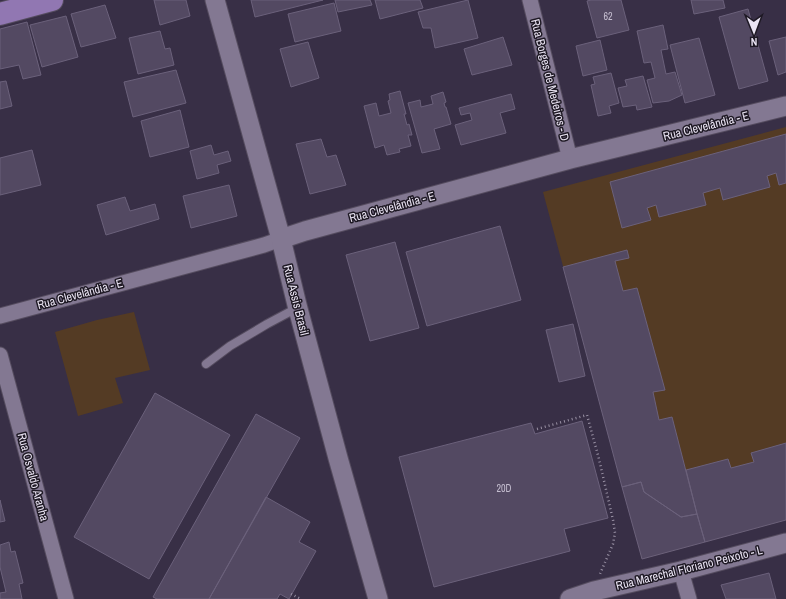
<svg xmlns="http://www.w3.org/2000/svg" width="786" height="599" font-family="'Archivo Narrow',sans-serif">
  <style>
    .green { fill: #543b24 }
    .building { fill: #534962; stroke: #6b617b }
    .lines { fill: none; stroke-linecap: round; stroke-linejoin: round }
    .service-casing { stroke: #554c5f; stroke-width: 10 }
    .minor-casing { stroke: #554c5f; stroke-width: 17 }
    .tertiary-casing { stroke: #554c5f; stroke-width: 21 }
    .primary-casing { stroke: #554c5f; stroke-width: 24 }
    .path { stroke: #9991a4; stroke-width: 2.5; stroke-dasharray: 1 3; stroke-linecap: butt }
    .service { stroke: #837892; stroke-width: 8 }
    .minor { stroke: #837892; stroke-width: 15 }
    .tertiary { stroke: #837892; stroke-width: 19 }
    .primary { stroke: #9177b2; stroke-width: 22 }
    .labels { text-anchor: middle; stroke-width: 3; stroke-linejoin: round; paint-order: stroke }
    .number-label { font-size: 10px; fill: #c4bdcf }
    .street-label { font-size: 12px; fill: #eae4f3; stroke: #1e1924 }
  </style>
  <rect width="100%" height="100%" fill="#382f46"/>
  <path class="green" d="M786 127V520L642 559 543 192Z
    M134 312 150 370 115 378 123 403 78 416 55 332 97 320Z"/>
  <path class="building" d="M154 0H186L190 16 160 25Z
    M251 0H323L255 17Z
    M335 0H370L372 5 338 12Z
    M375 0H420L423 8 380 19Z
    M468 0 478 38 435 48 431 28H423L418 12Z
    M591 0H621L629 30 597 38 587 1Z
    M691 0H723L725 8 694 14Z
    M334 3 341 31 295 42 288 14Z
    M105 5 116 38 81 47 71 14Z
    M748 9 768 81 739 89 719 17Z
    M66 16 78 57 42 67 30 25Z
    M27 22 41 75 23 79 19 65 0 69V29Z
    M663 25 668 49 661 50 666 74 675 72 682 95 669 101 653 103 647 80 655 78 651 62 644 63 637 31Z
    M160 31 165 49 170 48 174 65 138 74 129 38Z
    M503 37 512 65 472 75 464 49Z
    M786 37V72L778 75 769 41Z
    M699 38 715 95 685 103 670 45Z
    M600 40 607 70 583 76 576 46Z
    M308 42 319 78 291 87 280 49Z
    M176 70 186 103 133 117 124 82Z
    M611 73 619 103 609 106 611 113 598 116 591 85 595 84 593 77Z
    M643 76 652 107 637 110 636 105 623 107 618 88 627 86 625 80Z
    M6 81 12 106 0 109V82Z
    M400 91 406 114H404L407 125 409 124 412 135H408L411 146 399 149 400 152 387 155 384 145 375 148 364 106 376 103 379 116 391 113 388 101 390 100 389 94Z
    M443 92 446 102 444 103 445 107H446L451 124 434 129 440 149 422 153 408 103 420 100 421 107 433 104 431 96Z
    M511 94 515 109 500 113 506 133 461 145 455 125 472 120 470 113 461 115 459 108Z
    M180 110 189 147 150 157 141 121Z
    M786 134V183L779 185 776 173 767 176 770 187 723 200 720 188 703 193 706 205 659 217 656 205 647 208 651 220 622 228 610 182Z
    M321 139 327 157 336 155 346 185 310 194 296 144Z
    M211 145 214 155 228 151 231 161 217 165 219 173 197 179 190 151Z
    M32 150 41 185 0 195V158Z
    M229 185 237 216 191 228 183 196Z
    M125 197 130 211 155 204 159 219 106 235 97 205Z
    M500 226 521 300 427 326 406 252Z
    M395 242 419 328 370 341 346 255Z
    M627 250 629 258 615 261 623 291 637 288 665 390 653 392 659 420 672 417 697 514 681 517 644 492 641 482 622 487 563 267Z
    M573 324 585 376 559 382 546 330Z
    M155 393 230 435 149 579 74 537Z
    M256 414 300 438 209 599H157L153 597Z
    M582 421 608 518 564 529 570 551 434 587 399 457 531 423 535 434Z
    M786 443V520L705 542 697 514 686 470 728 459 731 468 754 462 751 453Z
    M641 482 644 492 681 517 697 514 705 542 642 559 622 487Z
    M266 497 310 522 299 542 316 551 289 599 280 594 277 599H209Z
    M0 500 5 521 0 522Z
    M9 542 11 552 15 551 23 583 19 584 22 599H0V593L6 592 0 567V545Z
    M769 573 776 599H726L721 585Z"/>
  <g class="lines">
    <defs>
      <path id="service" d="M206 364 230 346 267 324 297 308"/>
      <path id="minor" d="M530 0 570 159
        M0 316 264 245 281 239
        M0 355 66 599
        M681 571 689 599"/>
      <path id="tertiary" d="M215 0 281 239 297 305 338 458 378 599
        M281 239 305 231 570 159 786 106
        M570 599 594 591 681 571 786 543"/>
      <path id="primary" d="M0 14 52 0"/>
    </defs>
    <use href="#service" class="service-casing"/>
    <use href="#minor" class="minor-casing"/>
    <use href="#tertiary" class="tertiary-casing"/>
    <use href="#primary" class="primary-casing"/>
    <path class="path" d="M537 429 587 415 599 459 613 520 615 533 613 544 600 574
      M291 594 301 599"/>
    <use href="#service" class="service"/>
    <use href="#minor" class="minor"/>
    <use href="#tertiary" class="tertiary"/>
    <use href="#primary" class="primary"/>
  </g>
  <g class="labels">
    <g class="number-label">
      <text x="608" y="20">62</text>
      <text x="504" y="492">20D</text>
    </g>
    <g class="street-label">
      <text transform="translate(550 80) rotate(76)" y="4">Rua Borges de Medeiros - D</text>
      <text transform="translate(706 126) rotate(-14)" y="4">Rua Clevelândia - E</text>
      <text transform="translate(392 207) rotate(-15)" y="4">Rua Clevelândia - E</text>
      <text transform="translate(80 294) rotate(-15)" y="4">Rua Clevelândia - E</text>
      <text transform="translate(296 300) rotate(76)" y="4">Rua Assis Brasil</text>
      <text transform="translate(33 477) rotate(75)" y="4">Rua Osvaldo Aranha</text>
      <text transform="translate(689 568) rotate(-14)" y="4">Rua Marechal Floriano Peixoto - L</text>
    </g>
  </g>
  <g transform="translate(754 32) rotate(179)" stroke="#1e1924" stroke-width="3" paint-order="stroke">
  <path d="M0-3L7 15L0 10L-7 15Z" fill="#eae4f3"/>
  <text y="-6" font-size="11" font-weight="bold" text-anchor="middle" fill="#eae4f3">N</text>
  </g>
</svg>
